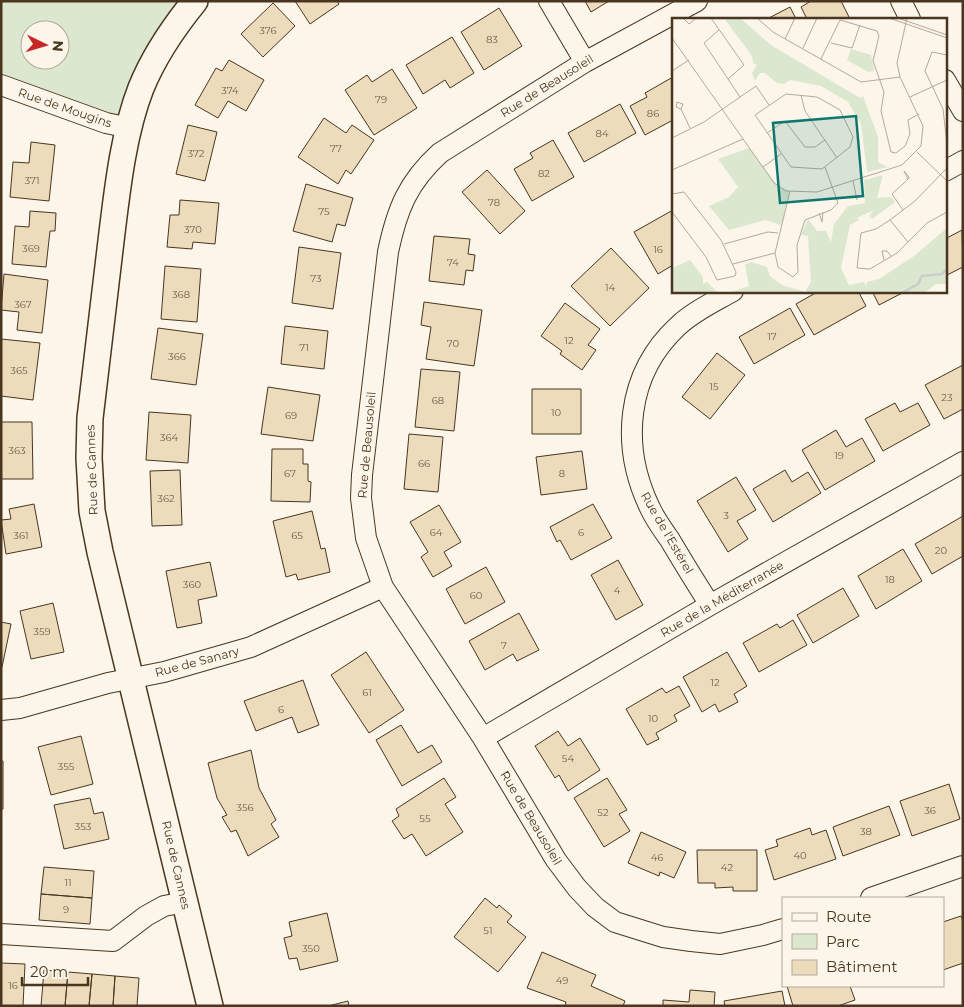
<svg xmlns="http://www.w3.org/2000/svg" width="964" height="1007" font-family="Montserrat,sans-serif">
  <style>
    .green { fill: #dce7d0; stroke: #887966; fill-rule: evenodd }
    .building { fill: #ecdcbc; stroke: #4a3520 }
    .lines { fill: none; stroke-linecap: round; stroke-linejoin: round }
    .minor-casing { stroke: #4a3520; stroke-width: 22 }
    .tertiary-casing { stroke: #4a3520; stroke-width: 28 }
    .minor { stroke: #fbf6e9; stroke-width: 20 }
    .tertiary { stroke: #fbf6e9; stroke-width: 25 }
    .labels { text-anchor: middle; stroke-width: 4; stroke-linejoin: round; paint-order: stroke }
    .number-label { font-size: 10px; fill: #725f47 }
    .street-label { font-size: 12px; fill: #4a3520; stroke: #fbf6e9 }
    .inset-river { fill: none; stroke: #c9cecd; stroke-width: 2.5 }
    .inset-road { fill: none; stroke: #b4a999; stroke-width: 1 }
    .view { fill: #0f766e; fill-opacity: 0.15; stroke: #0f766e; stroke-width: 2.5 }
    .inset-edge { fill: none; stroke: #4a3520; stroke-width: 2.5 }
  </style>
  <rect width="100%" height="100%" fill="#fbf6e9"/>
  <path class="green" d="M1 1H195L130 128 1 85ZM30 30H60V60H30Z"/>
  <path class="building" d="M295 1H337L339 4 310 24Z
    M585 1H609L591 12Z
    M811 1H841L850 19H807L801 7Z
    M273 3 295 26 263 57 241 34Z
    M790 7 796 19H767Z
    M499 8 522 46 484 70 461 32Z
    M452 37 474 73 450 88 445 80 423 94 406 65Z
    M229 60 264 80 246 111 228 101 218 118 195 105 216 68 222 71Z
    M392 69 417 108 374 135 345 90 367 75 372 82Z
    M673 77V120L645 135 630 106 647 97 645 93Z
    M620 104 636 133 584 162 568 133Z
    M324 118 346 133 352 125 374 140 351 174 346 170 338 184 298 157Z
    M188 125 217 132 205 181 176 174Z
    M553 140 574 177 532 201 514 169 533 158 530 153Z
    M31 142 55 145 49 201 10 197 13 162 29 163Z
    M487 170 525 211 500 234 462 192Z
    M306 184 353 198 345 226 337 224 332 242 293 231Z
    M180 200 219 203 215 244 193 242 192 249 167 247 170 215H179Z
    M673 210V265L658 274 634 232Z
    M30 211 56 213 55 231H50L46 267 12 264 15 226 29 227Z
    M962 230 963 267 945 276V239Z
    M434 236 470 239 468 254 475 255 473 271 466 270 464 285 429 281Z
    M299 247 341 253 333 309 292 303Z
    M611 248 649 288 610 326 571 286Z
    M165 266 201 269 197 322 161 319Z
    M4 274 48 280 42 333 17 330 19 312 1 310Z
    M819 291H858L866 306 814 335 796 304Z
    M872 291H906L879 305Z
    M424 302 482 310 474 366 426 359 431 327 421 325Z
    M565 303 600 329 588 345 596 350 582 370 560 354 562 351 541 336Z
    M790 308 805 335 754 364 739 337Z
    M285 326 328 331 324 369 281 364Z
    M158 328 203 334 196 385 151 379Z
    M1 339 40 343 33 400 1 396Z
    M717 353 745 375 710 419 682 397Z
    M963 365V409L944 419 925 385Z
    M421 369 460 372 454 431 415 427Z
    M268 387 320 395 313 441 261 434Z
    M532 389H581V434H532Z
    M895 403 900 412 918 403 930 425 883 451 865 419Z
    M149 412 191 415 188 463 146 460Z
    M1 422H32L33 479H1Z
    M836 430 846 447 862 438 875 461 825 490 802 450Z
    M409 434 443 437 438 492 404 489Z
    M272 449H303V464H308V481L311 482 310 502 271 501Z
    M582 451 587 489 541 495 536 457Z
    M180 470 182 525 152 526 150 471Z
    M785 470 792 482 808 472 821 493 773 522 753 489Z
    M736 477 756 510 737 521 748 539 728 552 697 501Z
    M34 504 42 547 6 554 1 520 11 519 9 509Z
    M593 504 612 538 571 560 560 540 557 542 550 527Z
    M439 505 461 542 444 552 452 566 433 577 421 557 428 552 410 522Z
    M312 511 321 549 325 548 330 572 298 580 296 574 286 577 273 521Z
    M963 516V556L932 574 915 544Z
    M903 549 922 581 876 609 858 576Z
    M618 560 643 605 616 620 591 575Z
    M210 562 217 596 198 600 202 623 177 628 166 571Z
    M486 567 505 602 465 624 446 589Z
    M843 588 859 616 813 643 797 615Z
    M53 603 64 652 31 659 20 611Z
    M519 613 539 650 517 661 513 654 485 670 469 641Z
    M793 620 807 645 759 672 743 643 777 624 780 628Z
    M1 622 11 624 2 667H1Z
    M366 652 404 710 369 733 331 675Z
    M727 652 747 686 734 694 738 702 719 712 715 704 702 712 683 677Z
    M303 680 319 725 298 733 292 717 256 731 244 701Z
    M679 686 690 706 674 715 677 721 656 733 659 739 647 745 626 709 662 688 666 693Z
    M401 725 418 753 432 745 442 762 402 786 376 740Z
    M558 731 568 746 580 738 600 770 568 791 559 775 555 778 535 746Z
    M81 736 93 784 51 795 38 747Z
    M251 750 259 788 276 820 271 824 279 837 248 856 236 830 231 832 222 817 227 815 217 798 208 763Z
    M1 761H3V809H1Z
    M444 778 456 797 445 804 463 832 426 856 412 834 404 839 392 821 399 816 396 809Z
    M607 778 627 810 619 814 630 831 604 847 574 798Z
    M949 784 960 819 912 836 900 801Z
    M90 798 94 814 103 812 109 839 64 849 54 805Z
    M889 806 900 835 843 856 833 827Z
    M810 828 812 835 826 830 836 859 774 880 765 850 778 846 776 840Z
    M641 832 686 852 674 878 660 872 659 876 628 863Z
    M697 850H757V891H733V887L715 888V883H698Z
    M44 867 94 871 92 898 41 894Z
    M41 894 92 898 90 924 39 920Z
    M485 898 497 908 499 905 512 916 507 922 526 937 498 972 454 937Z
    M327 913 338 961 300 970 297 958 289 959 284 938 292 936 289 922Z
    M961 916 963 921V963L943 970V922Z
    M542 952 596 975 591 986 625 1001 623 1006H565L566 1002 527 988Z
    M1 963 25 964 23 1006H1Z
    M44 970 68 972 65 1006H41Z
    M68 972 92 974 89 1006H65Z
    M92 974 115 976 113 1006H89Z
    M115 976 139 978 137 1006H113Z
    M787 986H850L855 1000 838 1006H793Z
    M690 990 715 992 714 1006H663V1000L689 1002Z
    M782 991 785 1006H725L724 1001Z
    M348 1001 349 1006H328Z"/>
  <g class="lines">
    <defs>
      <path id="minor" d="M549 1 585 62
        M697 1 585 62 440 153C408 182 397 209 388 252L362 475 361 498 366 538 383 587 483 738 556 860 577 888 595 907 615 922 663 937 691 941 720 944 763 935 783 929
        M901 1 910 19
        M945 80 963 111
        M1 85 106 123 130 128
        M945 171 963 161
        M710 605C696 583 683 562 670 540 663 530 655 519 650 508 620 446 626 374 678 326 694 311 714 302 733 291
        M1 710 20 708 108 683 164 672 251 647 383 587
        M483 738 710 605 963 462
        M871 898 963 866
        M1 934 113 941 146 916 164 906 185 902"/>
      <path id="tertiary" d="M195 1C173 28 154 56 141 88 123 134 117 192 111 241 104 300 97 359 90 418L89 458 92 511 100 552 210 1006"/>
    </defs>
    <use href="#minor" class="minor-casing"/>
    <use href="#tertiary" class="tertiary-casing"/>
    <use href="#minor" class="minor"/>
    <use href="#tertiary" class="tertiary"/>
  </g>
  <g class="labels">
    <g class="number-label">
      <text x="268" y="34">376</text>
      <text x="492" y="43">83</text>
      <text x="230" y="94">374</text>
      <text x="381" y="103">79</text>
      <text x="653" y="117">86</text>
      <text x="602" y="137">84</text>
      <text x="336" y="152">77</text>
      <text x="196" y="157">372</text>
      <text x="544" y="177">82</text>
      <text x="32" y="184">371</text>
      <text x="494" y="206">78</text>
      <text x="324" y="215">75</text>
      <text x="193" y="233">370</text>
      <text x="31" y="252">369</text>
      <text x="658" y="253">16</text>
      <text x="453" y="266">74</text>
      <text x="316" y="282">73</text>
      <text x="610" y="291">14</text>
      <text x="181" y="298">368</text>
      <text x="23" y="308">367</text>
      <text x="772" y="340">17</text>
      <text x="569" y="344">12</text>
      <text x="453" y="347">70</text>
      <text x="304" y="351">71</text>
      <text x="177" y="360">366</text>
      <text x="19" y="374">365</text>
      <text x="714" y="390">15</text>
      <text x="947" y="401">23</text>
      <text x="438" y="404">68</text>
      <text x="556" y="416">10</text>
      <text x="291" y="419">69</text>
      <text x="169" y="441">364</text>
      <text x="17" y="454">363</text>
      <text x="839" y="459">19</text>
      <text x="424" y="467">66</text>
      <text x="290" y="477">67</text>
      <text x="562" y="477">8</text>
      <text x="166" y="502">362</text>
      <text x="726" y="519">3</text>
      <text x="436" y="536">64</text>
      <text x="581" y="536">6</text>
      <text x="21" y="539">361</text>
      <text x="297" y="539">65</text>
      <text x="941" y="554">20</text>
      <text x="890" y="583">18</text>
      <text x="192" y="588">360</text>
      <text x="617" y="594">4</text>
      <text x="476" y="599">60</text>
      <text x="42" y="635">359</text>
      <text x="504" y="649">7</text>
      <text x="715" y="686">12</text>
      <text x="367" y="696">61</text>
      <text x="281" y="713">6</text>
      <text x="653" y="722">10</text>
      <text x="568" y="762">54</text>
      <text x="66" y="770">355</text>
      <text x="245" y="811">356</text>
      <text x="930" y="814">36</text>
      <text x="603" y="816">52</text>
      <text x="425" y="822">55</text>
      <text x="83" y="830">353</text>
      <text x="866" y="835">38</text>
      <text x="800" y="859">40</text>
      <text x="657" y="861">46</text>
      <text x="727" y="871">42</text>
      <text x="68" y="886">11</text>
      <text x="66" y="913">9</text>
      <text x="488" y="934">51</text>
      <text x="311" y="952">350</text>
      <text x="562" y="984">49</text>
      <text x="13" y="989">16</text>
    </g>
    <g class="street-label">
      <text transform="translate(547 86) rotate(-32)" y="4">Rue de Beausoleil</text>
      <text transform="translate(65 108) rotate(19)" y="4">Rue de Mougins</text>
      <text transform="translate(367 445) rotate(-85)" y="4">Rue de Beausoleil</text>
      <text transform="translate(92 470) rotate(-92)" y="4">Rue de Cannes</text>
      <text transform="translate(667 533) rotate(60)" y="4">Rue de l'Estérel</text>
      <text transform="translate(722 599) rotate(-30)" y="4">Rue de la Méditerranée</text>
      <text transform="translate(197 662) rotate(-15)" y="4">Rue de Sanary</text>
      <text transform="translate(531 818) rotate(59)" y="4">Rue de Beausoleil</text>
      <text transform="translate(176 865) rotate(77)" y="4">Rue de Cannes</text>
    </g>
  </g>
  <g transform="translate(672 18)">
    <rect width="275" height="275" fill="#fbf6e9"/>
    <path d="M52 0H68L99 27 188 80 191 78 206 119V144L216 149 195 154 189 106 176 84 149 68 118 62 112 66 105 65 93 55H88L83 63 80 55 85 47 81 45 80 38ZM179 31 199 37 202 53 196 54 175 42ZM77 130 106 168 118 173 109 207 93 202 57 212 37 188 57 179 66 169 46 141ZM211 157 205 180 219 179 223 184 200 201 197 198 202 192 185 200 187 202 178 207 169 250 177 267 192 264 194 268 195 264 207 261 242 238 275 210V266H264L252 275H57L77 268 73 247 79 244 95 249 98 258 110 267 133 274 139 264 136 218 129 217 136 201 145 213H154L159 224 162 206 176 188 193 185 192 162ZM18 242 31 259V266L35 264 46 275H0V250Z" fill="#dce7d0"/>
    <path class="inset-river" d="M230 275 246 266 250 258 270 256 275 251"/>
    <path class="inset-road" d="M11 0 17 6 24 0M39 0 72 47 56 61M85 0 101 14 189 64 228 59M217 0 275 20M226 0 275 17M47 12 32 25 68 79M0 20 102 165 114 173 145 174 230 147 249 128 251 108 228 59 225 45 235 0M113 21 123 0M159 25 180 30 188 7M131 30 145 0M275 37 260 34 253 53 271 91 275 126M149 41 168 2 205 13 207 18 201 43 212 74 209 93 219 134 224 135 233 128 238 116 236 102 247 96M0 53 17 42M114 76 145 79 168 92 181 119 178 129 150 151 119 149 83 97ZM129 77 133 93 165 140M238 79 275 62M9 91 4 89 5 84 11 86 9 91 18 110M95 115 113 103 133 129H143L153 122M0 120 32 104 84 68 97 87M245 134 275 163M91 149 109 136M275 150 243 183 218 202 204 211 189 215 185 250 198 251 225 235 255 205 275 194M0 152 71 121M181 163 185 182M118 173 103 235 106 249 121 259 126 254 125 227 133 202 159 192 166 185 153 149M0 176 12 174 49 222 64 254 63 258 45 262 34 239 0 194M231 192 220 176 232 165 236 161 237 159 232 153 236 161M147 195 150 204 151 194M218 202 236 224M52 226 96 214 106 215M212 242 210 233H215L219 238M61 246 103 235"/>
    <path class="view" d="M184 98 191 178 108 185 101 105Z"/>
    <rect width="275" height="275" class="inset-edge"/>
  </g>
  <rect width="964" height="1007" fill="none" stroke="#4a3520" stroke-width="5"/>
  <rect x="782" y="897" width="162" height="90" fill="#fbf6e9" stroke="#b4a999"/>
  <rect x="792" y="913" width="25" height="8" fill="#fbf6e9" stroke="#b4a999"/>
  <text x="826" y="922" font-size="15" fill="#4a3520">Route</text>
  <rect x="792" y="934" width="25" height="15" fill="#dce7d0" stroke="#b4a999"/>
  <text x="826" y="947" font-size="15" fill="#4a3520">Parc</text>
  <rect x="792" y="960" width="25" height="15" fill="#ecdcbc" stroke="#b4a999"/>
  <text x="826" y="972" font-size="15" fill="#4a3520">Bâtiment</text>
  <g transform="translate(45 45) rotate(95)"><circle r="24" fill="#fbf6e9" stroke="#b4a999"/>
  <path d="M0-4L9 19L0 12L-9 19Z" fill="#c62828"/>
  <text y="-8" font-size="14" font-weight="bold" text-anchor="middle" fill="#4a3520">N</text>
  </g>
  <path d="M22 977v8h66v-8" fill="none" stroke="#4a3520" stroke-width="2.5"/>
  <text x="30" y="977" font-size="15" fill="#4a3520" stroke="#fbf6e9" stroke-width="4" paint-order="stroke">20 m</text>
</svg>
